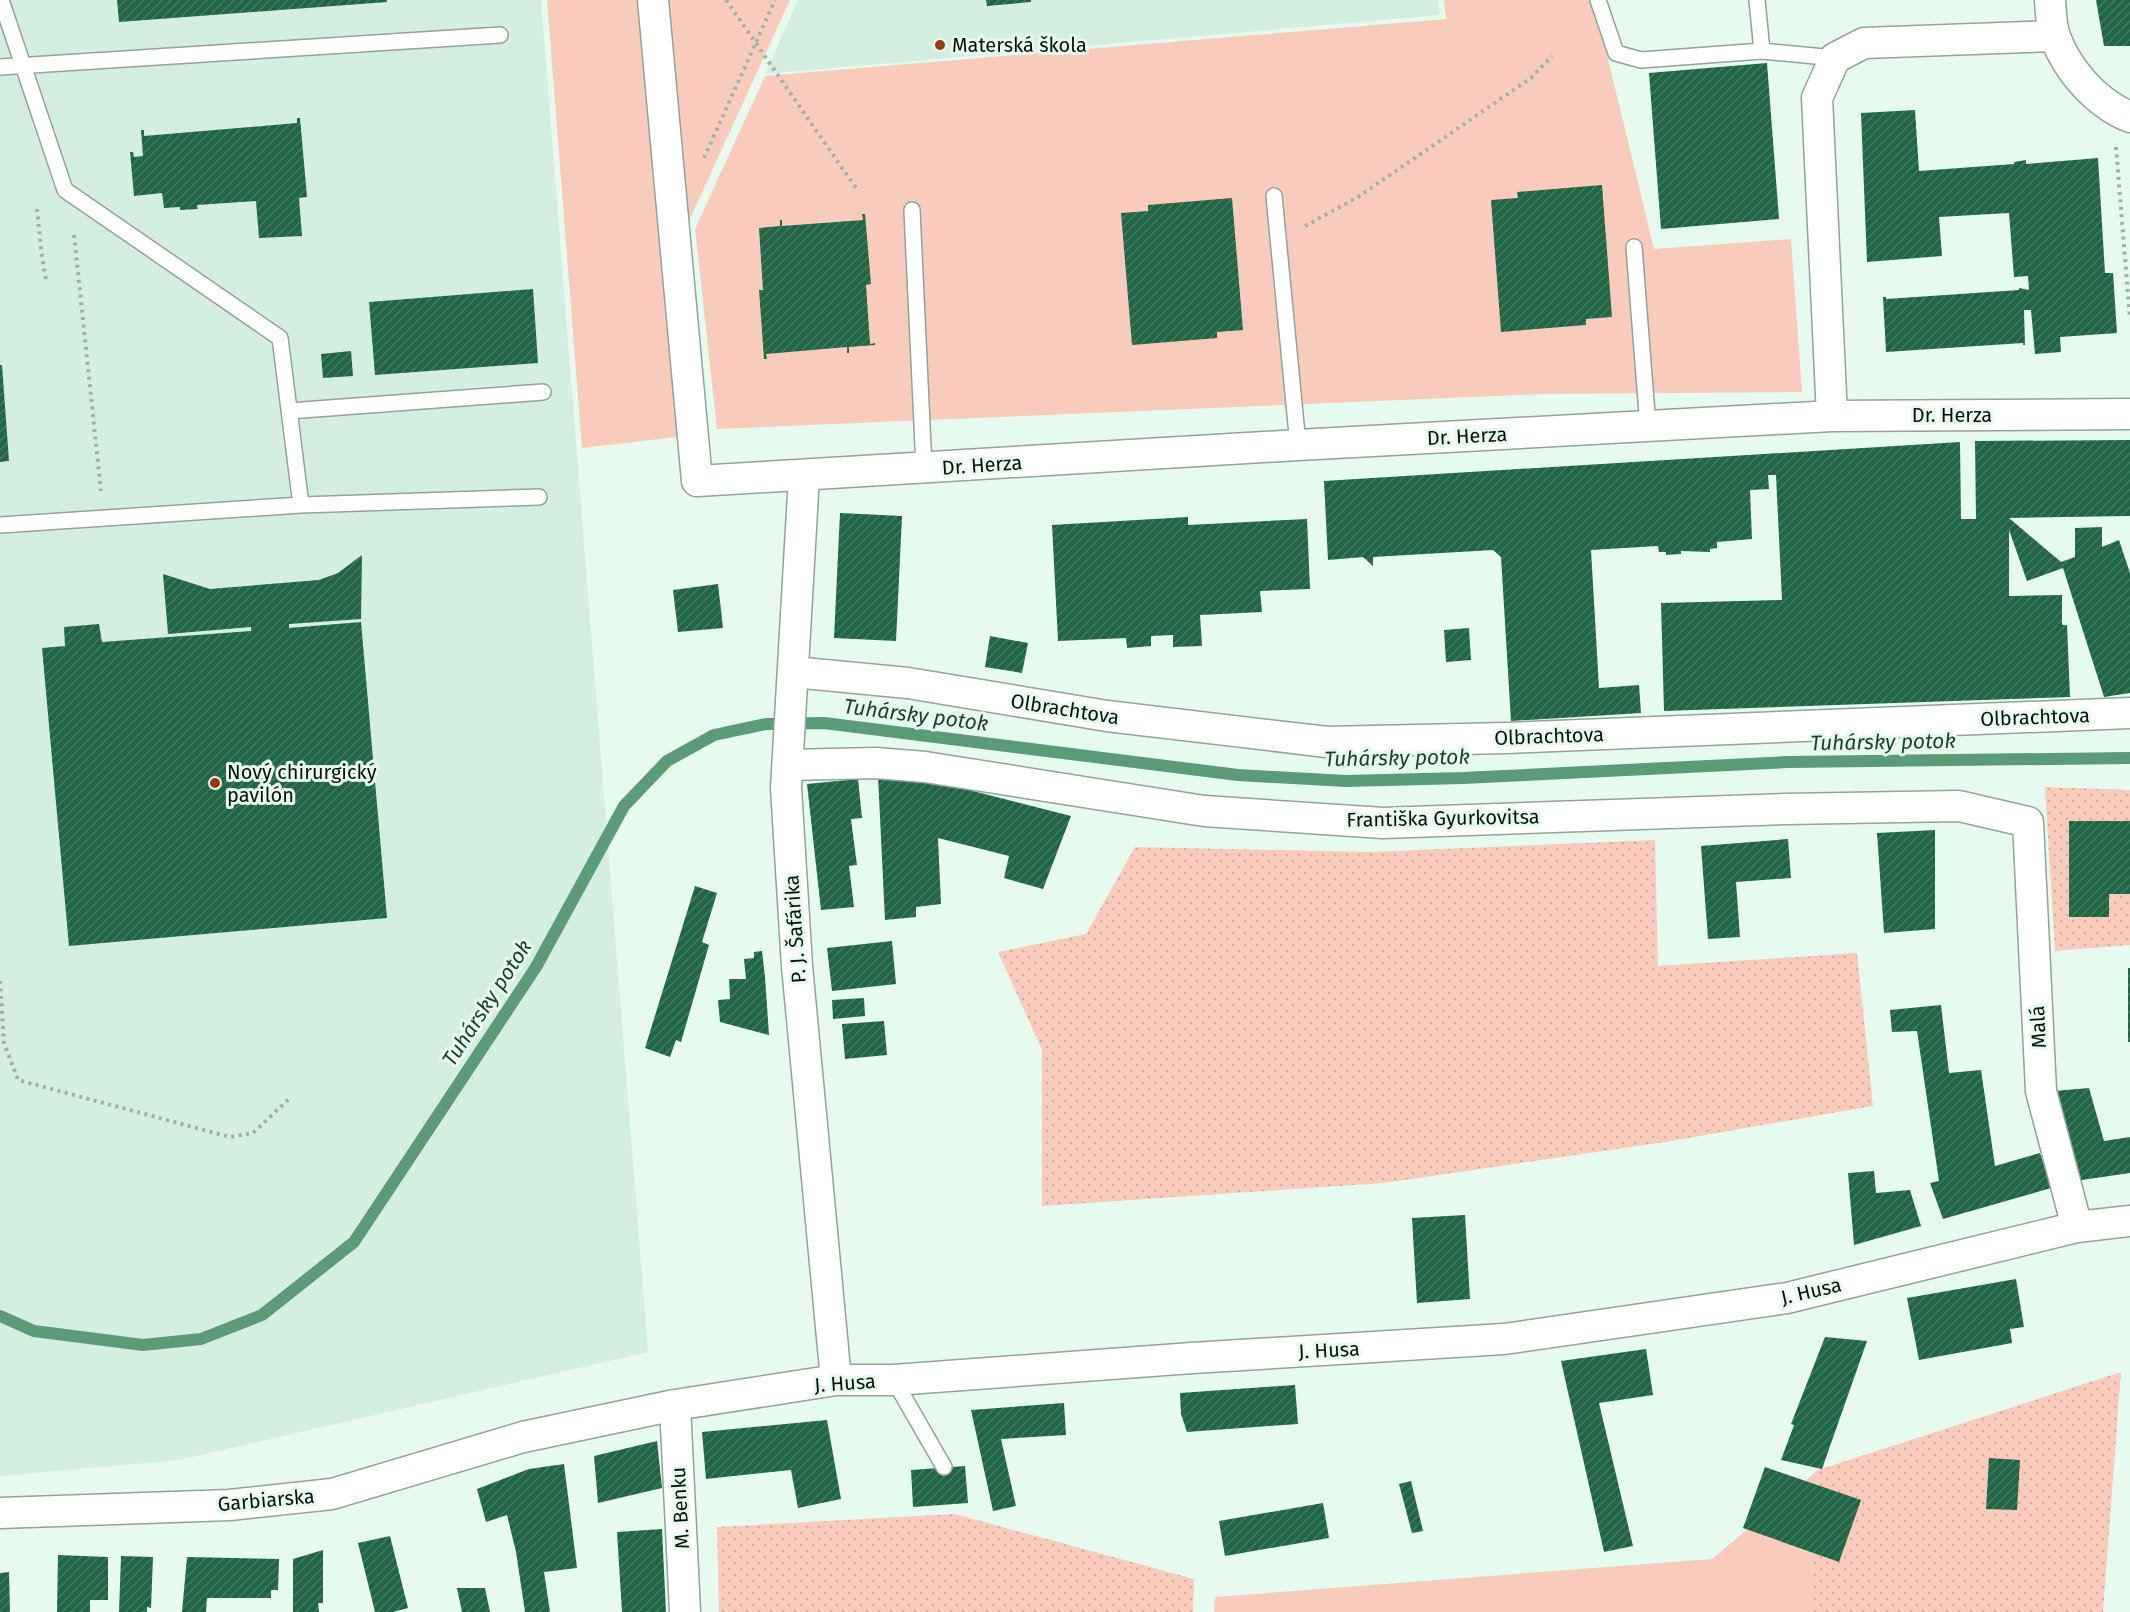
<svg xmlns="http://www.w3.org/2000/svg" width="2130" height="1612" font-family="'Fira Sans',sans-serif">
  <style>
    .built { fill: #d4efdf }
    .grass { fill: #f9cbbd }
    .garden { fill: url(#garden-dots) }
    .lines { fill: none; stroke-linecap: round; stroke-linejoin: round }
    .stream { stroke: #5b9b78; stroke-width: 12 }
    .building { fill: url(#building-hatch) }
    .service-casing { stroke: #91a498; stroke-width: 18 }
    .minor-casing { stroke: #91a498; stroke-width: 33 }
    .path { stroke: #a1b1a7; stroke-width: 4; stroke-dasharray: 3 4.5; stroke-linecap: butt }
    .service { stroke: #fff; stroke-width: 15 }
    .minor { stroke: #fff; stroke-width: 30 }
    .poi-dot { fill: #9b3413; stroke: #e6fbee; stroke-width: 2 }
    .labels { text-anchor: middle; stroke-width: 6; stroke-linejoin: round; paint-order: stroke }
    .poi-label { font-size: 20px; fill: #09100c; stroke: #e6fbee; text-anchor: start }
    .street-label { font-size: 20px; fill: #09100c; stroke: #e6fbee }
    .water-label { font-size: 21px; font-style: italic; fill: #183f2b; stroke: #e6fbee }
  </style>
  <defs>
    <pattern id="garden-dots" width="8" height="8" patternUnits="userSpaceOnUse" patternTransform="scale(1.5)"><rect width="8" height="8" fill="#f9cbbd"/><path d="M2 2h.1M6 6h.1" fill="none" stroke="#d4ada1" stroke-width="1.8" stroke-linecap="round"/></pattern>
    <pattern id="building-hatch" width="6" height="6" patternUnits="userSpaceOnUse" patternTransform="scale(1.5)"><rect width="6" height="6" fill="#206644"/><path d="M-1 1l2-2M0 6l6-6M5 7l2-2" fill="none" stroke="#457a60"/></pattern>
  </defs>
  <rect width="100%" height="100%" fill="#e6fbee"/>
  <path class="built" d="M0 0H541L648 1352 179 1460 0 1476Z
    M798 0H1438L1440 15 765 74Z"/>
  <path class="grass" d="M547 0H790L689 221 702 434 582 448Z
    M1444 0H1596L1608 59 1654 249 1791 239 1802 392 1543 394 717 429 695 229 765 76 1446 19Z
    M1818 1470 1810 1612H1214L1215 1597 1712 1559Z"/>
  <path class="garden" d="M2045 787 2130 790V945L2055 951Z
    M1655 840 1658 966 1857 953 1873 1106 1665 1142 1384 1183 1042 1206V1050L998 952 1086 934 1135 847 1370 852Z
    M2121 1372 2103 1612H1810L1818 1470Z
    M955 1514 1194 1579 1193 1612H719L717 1527Z"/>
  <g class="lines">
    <path class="stream" d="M0 1316 34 1331 143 1345 201 1339 262 1315 354 1242 536 967 624 806 667 761 714 735 766 724 824 723 1238 775 1346 781 1463 778 1788 762 2130 758"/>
  </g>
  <path class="building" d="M117 0H387V2L119 22Z
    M986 0H1031V2L987 6Z
    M2096 0H2130V46H2104Z
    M1767 63 1779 219 1661 229 1649 73Z
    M1915 110 1919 171 2014 164V162L2026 160V164L2098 158 2105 273H2113L2117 333 2060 337 2061 352 2035 354 2031 310H2024L2025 345H2023V343L1886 352 1883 297H1886V299L2019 290V288L2029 290 2028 276 2014 277 2009 213 1939 217 1942 256 1867 262 1861 113Z
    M297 118H300L307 197 299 198 302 236 259 238 256 201 197 205 198 209 180 210V207L164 208 162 193 134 196 130 152H133L134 157 143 156 141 130H144V136L297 123Z
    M1602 185 1612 317 1586 319V325L1501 332 1491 200 1518 198 1517 192Z
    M1232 198 1243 330 1217 332V338L1132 345 1121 213 1148 211V205Z
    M862 214H865L871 284 866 285 870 344 875 343V345L849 347V353H847V347L766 354 767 359H764L759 290H763L759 228 780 226V220H782V226L863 220Z
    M533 289 538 363 375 375 369 302Z
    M351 351 353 376 323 378 321 354Z
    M0 365H2L9 461 0 462Z
    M2130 440V516L2009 518 2061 562 2075 557V528L2102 527V547L2119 540 2130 573V693L2104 697 2063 568 2027 581 2009 530V596L2062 595V625H2067L2070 697 1664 711 1661 603 1782 600 1776 475H1768L1769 489 1750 490 1752 539 1717 542V548L1710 549V552L1681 551V554L1666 555V552H1659L1658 546 1591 550 1599 688 1639 685 1641 713 1511 721 1501 557 1493 550 1373 557V566L1363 557 1328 560 1324 481 1960 442 1961 519H1976L1975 441Z
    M840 513 902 516 896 641 834 638Z
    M1188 517V525L1307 519 1310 589 1260 591 1262 612 1200 615 1202 646 1173 647V635L1151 636V646L1127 648 1126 638 1058 641 1052 525Z
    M362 555 361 619 289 624V628L361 622 387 918 69 946 42 648 65 646 64 627 99 624 102 642 251 631V627L168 634 163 574 210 589 319 580 338 573Z
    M718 584 723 628 678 632 673 590Z
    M1469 628 1471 660 1446 662 1444 630Z
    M990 636 1028 643 1022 673 985 667Z
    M910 775 1071 816 1043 889 1004 878 1009 856 938 838 941 904 916 907V917L885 920 878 776Z
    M858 779 862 818 851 819 857 865 849 866 854 907 821 910 807 784Z
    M2069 821H2130V894H2109V917H2069Z
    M1935 830V929L1884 933 1877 833Z
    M1788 839 1791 878 1736 882 1740 937 1708 939 1701 846Z
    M695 886 717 893 702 942 709 945 681 1042 676 1040 670 1057 645 1048Z
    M892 941 896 984 832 991 827 948Z
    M762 951 765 977 769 1035 720 1022 718 1000 730 999 729 979H746L744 959 754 958V952Z
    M2128 968H2130V1042H2128Z
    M864 998 865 1016 833 1019 832 1000Z
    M1941 1005 1949 1073 1981 1070 1995 1166 2040 1153 2051 1188 1943 1219 1930 1183 1939 1181 1917 1031 1892 1032 1890 1010Z
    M884 1021 887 1055 845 1059 842 1024Z
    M2089 1088 2104 1141 2130 1137V1173L2075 1181 2054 1091Z
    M1874 1171 1876 1193 1910 1190 1921 1226 1854 1245 1848 1173Z
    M1465 1215 1470 1299 1417 1303 1412 1218Z
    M2016 1279 2024 1327 2010 1329 2012 1343 1919 1360 1907 1298Z
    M1825 1337 1867 1341 1822 1469 1781 1460 1794 1425 1791 1424Z
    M1646 1349 1653 1395 1599 1403 1633 1546 1604 1552 1561 1361Z
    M1295 1385 1298 1424 1187 1432 1181 1414 1180 1393Z
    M1064 1403 1066 1435 1001 1439 1016 1506 993 1511 971 1410Z
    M827 1420 841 1499 798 1508 791 1470 706 1479 702 1432Z
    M657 1441 662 1488 598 1503 594 1456Z
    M1989 1458 2020 1460 2017 1510 1986 1509Z
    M564 1464 577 1568 544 1572 550 1612H525L516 1552 507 1515 486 1522 477 1489 529 1469Z
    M965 1466 968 1503 913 1507 911 1470Z
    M1765 1467 1861 1500 1839 1562 1743 1528Z
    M1411 1481 1423 1531 1412 1533 1399 1484Z
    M1323 1503 1329 1538 1225 1556 1219 1521Z
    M662 1529 666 1612H622L617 1532Z
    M390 1536 408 1608 393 1612H375L358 1543Z
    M323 1550V1603H318L319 1612H293V1559Z
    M58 1555 108 1557V1600H90V1612H57Z
    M121 1556 153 1557 151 1608 147 1607V1612H119Z
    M187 1557 279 1559 278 1590H271V1598H207L206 1612H182Z
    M9 1572 10 1612H0V1573Z
    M457 1588H485L490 1612H462Z"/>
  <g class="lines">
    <defs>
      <path id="service" d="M1 0 65 190 280 338 301 505 539 497
        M1598 0 1616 53 1641 60 1762 51 1835 58
        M1757 0 1762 51
        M0 67 500 35
        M1274 196 1298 445
        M912 210 924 468
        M1634 247 1648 427
        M289 411 543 392
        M0 525 301 505
        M894 1380 944 1467"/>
      <path id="minor" d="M653 0 697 481 1298 445 1832 416 2130 414
        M2050 0C2051 12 2051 26 2055 37 2068 71 2096 103 2130 117
        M1832 416 1817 98 1835 58 1864 43 2055 36
        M804 476 786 788 797 966 836 1380
        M793 672 908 683 1107 716 1327 742 1506 738 2130 713
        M788 765 876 763 925 767 1204 811 1383 823 1785 809 1959 806 2028 822 2041 1091 2077 1227
        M675 1405 685 1612
        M0 1513 230 1505 332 1494 523 1437 675 1405 836 1380H894L1192 1358 1504 1339 1787 1298 2077 1227 2130 1221"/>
    </defs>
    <use href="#service" class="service-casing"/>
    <use href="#minor" class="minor-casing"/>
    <path class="path" d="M726 0 858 191
      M2116 147 2130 319
      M704 158 775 0
      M37 209 42 257 46 280
      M1305 226 1358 197 1531 78 1552 56
      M74 235 101 491
      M0 981 4 1043 18 1080 230 1137 253 1133 290 1098"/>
    <use href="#service" class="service"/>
    <use href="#minor" class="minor"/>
  </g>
  <g class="poi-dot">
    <circle cx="940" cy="45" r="6"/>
    <circle cx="215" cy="783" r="6"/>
  </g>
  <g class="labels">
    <g class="poi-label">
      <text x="952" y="52">Materská škola</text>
      <text x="227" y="779">Nový chirurgický<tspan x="227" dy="23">pavilón</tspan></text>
    </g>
    <g class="street-label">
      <text x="1952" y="422">Dr. Herza</text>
      <text transform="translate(1467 436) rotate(-3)" y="7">Dr. Herza</text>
      <text transform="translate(982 465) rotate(-4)" y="7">Dr. Herza</text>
      <text transform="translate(1065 709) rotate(9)" y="7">Olbrachtova</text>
      <text transform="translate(2035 717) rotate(-2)" y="7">Olbrachtova</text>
      <text transform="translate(1549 736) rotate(-2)" y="7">Olbrachtova</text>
      <text transform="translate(1443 818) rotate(-1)" y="7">Františka Gyurkovitsa</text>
      <text transform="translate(795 929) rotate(-94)" y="7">P. J. Šafárika</text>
      <text transform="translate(2038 1027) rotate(-93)" y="7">Malá</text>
      <text transform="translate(1811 1291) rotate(-13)" y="7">J. Husa</text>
      <text transform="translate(1329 1350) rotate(-3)" y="7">J. Husa</text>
      <text transform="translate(845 1383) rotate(-4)" y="7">J. Husa</text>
      <text transform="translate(266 1500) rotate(-5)" y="7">Garbiarska</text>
      <text transform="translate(680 1508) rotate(-93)" y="7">M. Benku</text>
    </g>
    <g class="water-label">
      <text transform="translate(916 715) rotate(7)" y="7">Tuhársky potok</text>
      <text transform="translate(1883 742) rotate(-1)" y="7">Tuhársky potok</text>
      <text transform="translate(1397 758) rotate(-1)" y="7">Tuhársky potok</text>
      <text transform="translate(487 1003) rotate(-57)" y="7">Tuhársky potok</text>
    </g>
  </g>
</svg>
